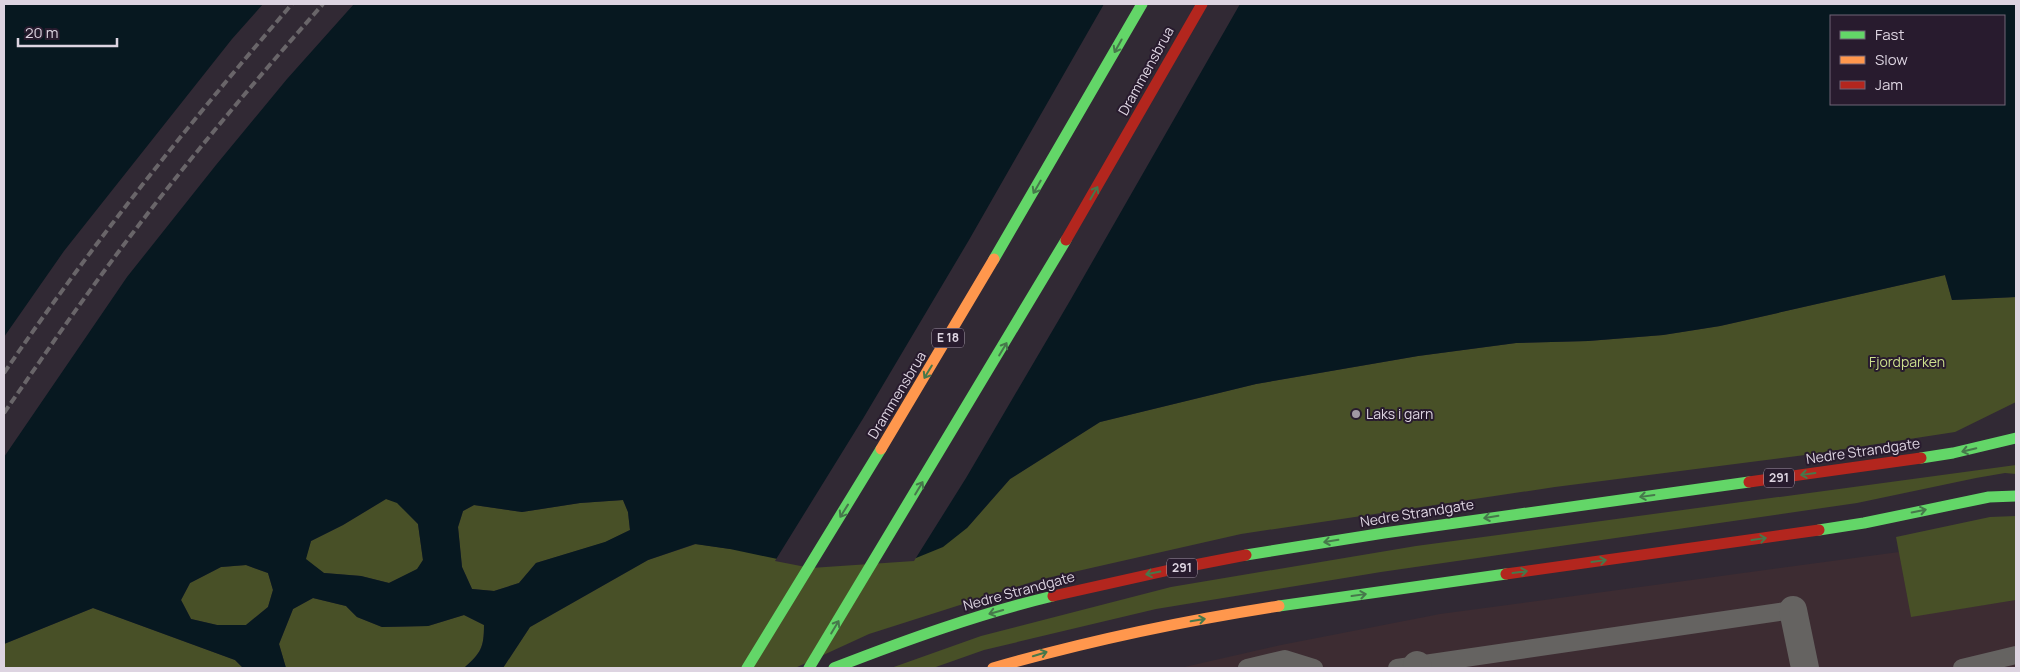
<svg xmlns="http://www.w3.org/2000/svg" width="2020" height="672" font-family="Manrope,sans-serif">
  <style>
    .commercial { fill: #3d2c32 }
    .green { fill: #485027 }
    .water { fill: #071820; fill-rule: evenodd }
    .pier { fill: #312934 }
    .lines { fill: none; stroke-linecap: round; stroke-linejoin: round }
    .lane { stroke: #656361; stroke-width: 18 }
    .street { stroke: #656361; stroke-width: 28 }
    .fast { stroke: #63d668; stroke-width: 11 }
    .slow { stroke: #ff974d; stroke-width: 11 }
    .jam { stroke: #b3261e; stroke-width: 11 }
    .rail { stroke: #696569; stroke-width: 4; stroke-dasharray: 8 4; stroke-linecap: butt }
    .oneway { stroke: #46784b }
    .poi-dot { fill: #a198a4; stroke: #281b2e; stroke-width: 2 }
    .labels { text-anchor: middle; stroke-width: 4; stroke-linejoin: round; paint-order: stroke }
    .shield { fill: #281b2e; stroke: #a79cab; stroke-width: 1 }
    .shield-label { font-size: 12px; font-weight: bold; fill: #ddd4e1 }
    .street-label { font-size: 14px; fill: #ddd4e1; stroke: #281b2e }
    .park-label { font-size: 14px; fill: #ccdf8d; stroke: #281b2e }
    .poi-label { font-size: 14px; fill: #ddd4e1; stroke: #281b2e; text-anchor: start }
  </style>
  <rect width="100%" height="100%" fill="#312934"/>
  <path class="commercial" d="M1899 552 1911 616 2016 600V668H1180L1281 645 1440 614Z"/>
  <path class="green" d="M1945 275 1952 300 2016 297V402L1955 432 1805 455 1555 487 1241 534 1038 580 869 634 795 668H503L530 627 648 560 696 544 730 549 967 528 1010 479 1100 422 1256 384 1418 356 1516 343 1588 341 1663 335 1720 326Z
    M2016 465V474L2005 473 1976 478 1857 503 1381 572 1156 609 984 650 933 668H891L981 636 1171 587 1416 546Z
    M386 499 397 502 418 524 423 560 418 569 389 583 361 576 324 573 305 560 311 541 343 525Z
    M623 500 628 512 630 530 606 542 536 563 519 583 494 591 472 589 462 567 458 527 463 511 474 505 522 512 580 503Z
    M2016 516V600L1911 617 1896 537 1990 517Z
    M246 565 268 573 273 590 268 607 246 625H217L191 619 181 600 190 583 221 567Z
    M313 598 346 606 357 617 382 627 428 626 464 615 484 625C484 647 481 653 464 668H286L279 644 293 609Z
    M93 608 235 660 243 668H4V644Z"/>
  <path class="water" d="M4 4H2016V297L1952 300 1945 275 1720 326 1663 335 1588 341 1516 343 1418 356 1256 384 1100 422 1010 479 967 528 943 547 916 558 811 566 730 549 695 544 648 560 530 627 503 668H464C481 653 484 648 484 625L464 615 428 626 382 627 357 617 346 606 313 598 293 609 279 644 286 668H243L235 660 93 608 4 644ZM1831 16H2004V104H1831ZM386 499 397 503 418 524 423 560 417 569 389 583 361 576 324 573 306 559 311 541 343 525ZM623 500 628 512 630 530 605 542 536 563 519 583 494 591 472 589 462 567 458 527 463 511 474 505 522 512 580 503ZM246 565 268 573 273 590 268 607 246 625H217L191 619 181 600 190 583 221 567Z"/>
  <path class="pier" d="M263 4H354L287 79 216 165 127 277 4 457V337L64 251 232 39Z
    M1104 4H1240L1071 299 966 478 914 561 811 568 775 561 864 417 969 240Z"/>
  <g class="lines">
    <path class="lane" d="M1247 668 1285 659 1314 668
      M1397 668 1793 610
      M1962 668 2016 655"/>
    <path class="street" d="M1793 610 1805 668
      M1417 665 1418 668"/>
    <path class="fast" d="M994 259 1142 4
      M1921 458 1953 453 2016 438
      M1819 530 1864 523 1989 497 2016 496
      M1246 555 1384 533 1749 482
      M1279 606 1506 574
      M747 668 881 449
      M809 668 1066 240
      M834 668C906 640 978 614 1053 596"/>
    <path class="slow" d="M881 449 994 259
      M993 668C1087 641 1182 621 1279 606"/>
    <path class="jam" d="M1066 240 1202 4
      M1749 482 1921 458
      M1506 574 1819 530
      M1053 596 1174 569 1246 555"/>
    <path class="rail" d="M4 373C92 244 190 122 292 4
      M4 413C36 367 68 320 102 274 171 180 246 91 323 4"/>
  </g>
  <defs><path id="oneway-shaft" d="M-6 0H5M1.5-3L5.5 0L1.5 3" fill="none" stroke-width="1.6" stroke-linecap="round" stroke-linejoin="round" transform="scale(1.25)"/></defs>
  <g class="oneway">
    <use href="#oneway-shaft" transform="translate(1118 46) rotate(119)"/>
    <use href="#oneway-shaft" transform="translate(1037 187) rotate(120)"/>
    <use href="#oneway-shaft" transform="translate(1094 193) rotate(-60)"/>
    <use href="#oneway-shaft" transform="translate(1003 349) rotate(-59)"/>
    <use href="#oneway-shaft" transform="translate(928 372) rotate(121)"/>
    <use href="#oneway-shaft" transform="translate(1969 450) rotate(167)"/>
    <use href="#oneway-shaft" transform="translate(1808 474) rotate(172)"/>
    <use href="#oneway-shaft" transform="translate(919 488) rotate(-59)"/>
    <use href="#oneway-shaft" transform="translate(1647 496) rotate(172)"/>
    <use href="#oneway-shaft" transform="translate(844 511) rotate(122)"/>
    <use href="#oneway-shaft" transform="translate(1919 511) rotate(-12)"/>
    <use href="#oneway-shaft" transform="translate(1491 517) rotate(171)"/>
    <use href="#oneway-shaft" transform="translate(1759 539) rotate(-8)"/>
    <use href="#oneway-shaft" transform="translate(1331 541) rotate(171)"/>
    <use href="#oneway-shaft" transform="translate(1599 561) rotate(-8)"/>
    <use href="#oneway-shaft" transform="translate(1520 572) rotate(-8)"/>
    <use href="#oneway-shaft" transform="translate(1153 573) rotate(169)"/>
    <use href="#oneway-shaft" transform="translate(1359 595) rotate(-8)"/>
    <use href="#oneway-shaft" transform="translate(996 612) rotate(164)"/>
    <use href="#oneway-shaft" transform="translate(1198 620) rotate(-10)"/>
    <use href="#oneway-shaft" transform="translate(835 627) rotate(-59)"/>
    <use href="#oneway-shaft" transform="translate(1040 654) rotate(-17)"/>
  </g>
  <circle class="poi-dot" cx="1356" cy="414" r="5"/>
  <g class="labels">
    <g class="shield">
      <rect x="932" y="328.5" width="32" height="19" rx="4"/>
      <rect x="1764" y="468.5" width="30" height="19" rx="4"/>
      <rect x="1167" y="558.5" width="30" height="19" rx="4"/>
    </g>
    <g class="shield-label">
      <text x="948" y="342">E 18</text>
      <text x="1779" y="482">291</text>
      <text x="1182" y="572">291</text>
    </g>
    <g class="street-label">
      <text transform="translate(1146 71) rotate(-61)" y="5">Drammensbrua</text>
      <text transform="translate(897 395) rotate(-59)" y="5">Drammensbrua</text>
      <text transform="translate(1863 451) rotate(-8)" y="5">Nedre Strandgate</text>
      <text transform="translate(1417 513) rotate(-9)" y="5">Nedre Strandgate</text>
      <text transform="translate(1019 591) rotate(-15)" y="5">Nedre Strandgate</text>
    </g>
    <g class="park-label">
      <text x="1907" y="367">Fjordparken</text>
    </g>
    <g class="poi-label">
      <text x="1366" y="419">Laks i garn</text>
    </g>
  </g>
  <rect width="2020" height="672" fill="none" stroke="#ddd4e1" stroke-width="10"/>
  <rect x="1830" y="15" width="175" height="90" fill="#281b2e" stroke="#706576"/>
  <rect x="1840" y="31" width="25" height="8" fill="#63d668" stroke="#706576"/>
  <text x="1875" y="40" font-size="15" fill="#ddd4e1">Fast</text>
  <rect x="1840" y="56" width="25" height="8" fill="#ff974d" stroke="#706576"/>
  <text x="1875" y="65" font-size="15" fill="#ddd4e1">Slow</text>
  <rect x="1840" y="81" width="25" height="8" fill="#b3261e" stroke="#706576"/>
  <text x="1875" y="90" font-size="15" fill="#ddd4e1">Jam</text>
  <path d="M18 38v8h99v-8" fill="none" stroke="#ddd4e1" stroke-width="2.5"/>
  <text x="25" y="38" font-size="15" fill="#ddd4e1" stroke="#281b2e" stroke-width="4" paint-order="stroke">20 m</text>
</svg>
